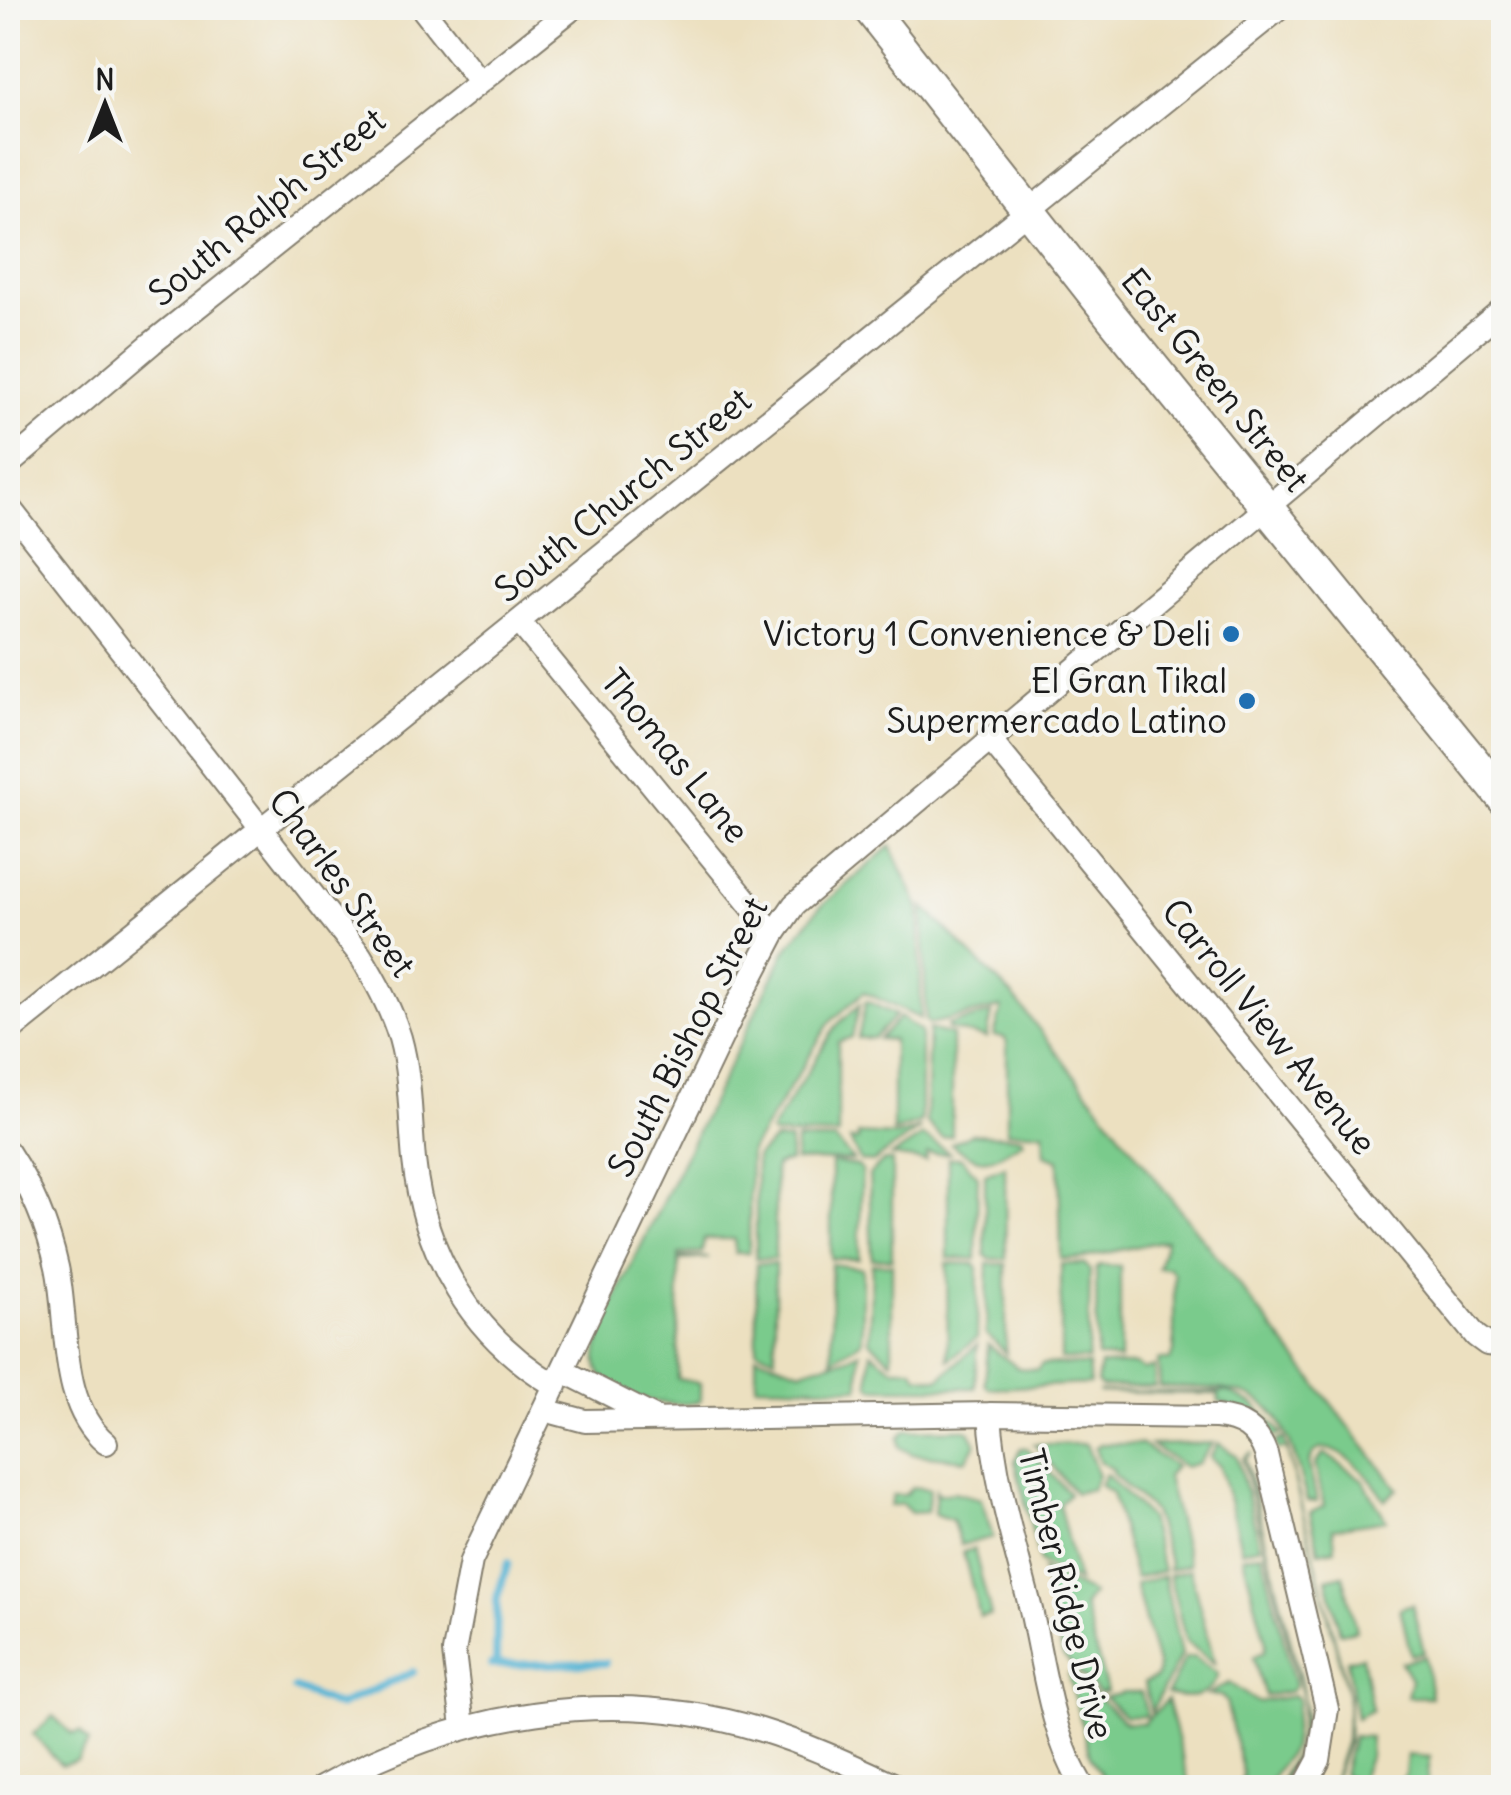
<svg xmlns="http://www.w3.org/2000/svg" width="1511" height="1795" font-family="Delius,sans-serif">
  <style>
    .green { fill: #7acb8c; stroke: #4b7454; stroke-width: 2.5 }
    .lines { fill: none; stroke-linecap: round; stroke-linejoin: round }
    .stream { stroke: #54b3d3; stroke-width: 8 }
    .street-casing { stroke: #847e6e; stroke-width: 26 }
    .secondary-casing { stroke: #847e6e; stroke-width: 36 }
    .street { stroke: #fff; stroke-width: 22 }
    .secondary { stroke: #fff; stroke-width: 32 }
    .poi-dot { fill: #1f6fb2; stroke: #f6f6f2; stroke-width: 4 }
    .labels { text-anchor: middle; stroke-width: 8; stroke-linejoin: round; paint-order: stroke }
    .street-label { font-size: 35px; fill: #1c1c1c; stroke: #f6f6f2 }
    .poi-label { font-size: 35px; fill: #1c1c1c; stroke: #f6f6f2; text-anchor: end }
  </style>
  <rect width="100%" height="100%" fill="#f6f6f2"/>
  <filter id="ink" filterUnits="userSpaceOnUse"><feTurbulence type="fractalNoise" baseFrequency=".01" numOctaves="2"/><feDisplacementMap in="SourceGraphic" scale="20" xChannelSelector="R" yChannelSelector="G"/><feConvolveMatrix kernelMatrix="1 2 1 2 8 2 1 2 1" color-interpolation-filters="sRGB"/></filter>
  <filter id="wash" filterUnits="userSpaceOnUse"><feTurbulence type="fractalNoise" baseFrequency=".0048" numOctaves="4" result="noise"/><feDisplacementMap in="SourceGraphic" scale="40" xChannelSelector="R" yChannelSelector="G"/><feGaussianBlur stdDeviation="2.25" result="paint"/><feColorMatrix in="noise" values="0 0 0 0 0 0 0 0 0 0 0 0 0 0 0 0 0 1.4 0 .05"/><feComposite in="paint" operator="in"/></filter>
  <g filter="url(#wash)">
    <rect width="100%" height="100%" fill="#ece0c0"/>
    <path class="green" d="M891 846 919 907 921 1019 864 992 830 1022 750 1152 749 1253H735L734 1239H704L702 1253 679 1254V1257L709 1258 679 1260 678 1379 700 1383V1401C675 1410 608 1398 598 1369 593 1353 604 1329 608 1313L786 950 818 909Z
      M923 906 1013 996 1398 1489 1385 1500C1371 1478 1349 1451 1322 1448L1313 1453 1309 1464 1317 1502 1307 1501C1281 1396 1268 1386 1160 1387L1158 1360H1170L1174 1352V1274L1169 1268H1158L1166 1240 1079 1259H1061L1059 1160 1045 1155 1044 1132H1007V1044L1005 1038 994 1036 1002 1007 930 1024 926 1021Z
      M866 1001 896 1015 874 1038H858Z
      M860 1004 852 1037 838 1042V1135H773L770 1132 836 1026Z
      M992 1013 987 1038 948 1029V1025Z
      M900 1017 921 1032V1122L893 1132V1040L879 1039Z
      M929 1029 952 1035V1136L942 1138 926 1122Z
      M921 1128 873 1162 860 1161 850 1140H858V1134L896 1136Z
      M971 1134 1021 1137 1023 1141C988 1162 986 1168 951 1144Z
      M923 1136 950 1153 927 1154 926 1161 892 1156Z
      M774 1140H790V1161L775 1166V1259H756V1157Z
      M796 1140H835L853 1160 795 1161Z
      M948 1158H961L978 1176 976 1259 948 1258Z
      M883 1161H892V1259H872L869 1175Z
      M831 1162 858 1166 862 1171 859 1259H831Z
      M1005 1166 1006 1259H989L985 1255V1174Z
      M947 1263 975 1264 978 1268 977 1338 948 1360Z
      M756 1264H775V1357L757 1350Z
      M831 1264 862 1268V1341L832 1360Z
      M872 1264H892V1361L869 1341Z
      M988 1264H1006V1353L986 1334Z
      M1061 1264H1085L1090 1270 1088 1360 1061 1359Z
      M1100 1265 1120 1266V1360L1097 1357 1096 1269Z
      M977 1345 975 1388H873L869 1384 871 1352 893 1368H912L918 1376 939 1379Z
      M988 1345 1018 1368 1037 1370 1042 1364 1088 1365 1090 1384 989 1388 985 1384Z
      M860 1352 859 1388 756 1385V1355L801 1371C822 1361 837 1366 860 1352Z
      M1100 1365H1135L1144 1370 1154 1367 1155 1387H1101L1097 1383Z
      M1097 1392H1229L1255 1405 1282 1434 1273 1437 1252 1413 1219 1402 1218 1394Z
      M960 1429 969 1431 976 1444 966 1460 912 1454 900 1447 899 1438 906 1430Z
      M1284 1438 1349 1696 1348 1742 1331 1787 1346 1741 1348 1696 1287 1448 1278 1450 1276 1442Z
      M1213 1443 1199 1463 1185 1467 1151 1445Z
      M1218 1443 1237 1456 1260 1546 1242 1551 1220 1466 1210 1458Z
      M1034 1444H1086L1098 1475 1092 1489 1075 1493Z
      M1100 1444H1140L1175 1466 1167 1477 1189 1565 1168 1570 1170 1564 1153 1511 1112 1473 1114 1470 1099 1461 1095 1448Z
      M1021 1448H1027L1069 1493 1059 1505 1078 1582 1040 1563 1015 1461Z
      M1252 1452 1245 1459 1300 1679C1309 1719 1304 1756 1277 1787L1298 1747 1303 1701 1243 1459Z
      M1324 1453 1363 1480 1386 1520 1333 1528 1335 1549 1319 1552 1310 1513 1324 1506 1315 1464Z
      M1106 1474 1149 1518 1163 1571 1135 1578 1112 1493 1100 1485Z
      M912 1487 930 1489 927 1512 911 1513 902 1504 890 1506 893 1495H905Z
      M936 1490 938 1494 954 1492 981 1499 993 1537 961 1545 952 1520 934 1514Z
      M974 1549 991 1615 980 1617 963 1552Z
      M1262 1553 1295 1686 1291 1691 1265 1696 1253 1657 1264 1652 1266 1643 1243 1557Z
      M1042 1569 1092 1594 1084 1606 1107 1691 1099 1693 1063 1656Z
      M1190 1570 1215 1664 1186 1641 1169 1575Z
      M1343 1575 1356 1630 1340 1633 1327 1579Z
      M1164 1576 1181 1655 1151 1712 1144 1683 1156 1678 1158 1668 1135 1584Z
      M1412 1604 1424 1652 1411 1655 1400 1608Z
      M1362 1656 1372 1710 1356 1718 1347 1660Z
      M1425 1656 1431 1697H1407L1411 1679 1401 1662Z
      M1194 1657 1218 1674C1210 1700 1188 1699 1167 1694L1185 1658Z
      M1072 1673 1125 1723H1144L1167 1700 1190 1787H1109L1090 1756 1068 1674Z
      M1229 1683 1257 1702 1293 1696 1298 1699 1292 1748 1266 1787 1230 1786 1240 1783 1243 1774 1226 1701 1221 1696 1207 1695Z
      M1123 1692H1141L1147 1716 1125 1717 1104 1697Z
      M53 1716 72 1734 80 1732 89 1742 77 1760 61 1765 33 1734Z
      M1353 1736 1370 1737 1369 1758 1359 1782 1343 1774Z
      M1407 1755 1430 1757 1427 1787 1397 1785 1405 1774Z"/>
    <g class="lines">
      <path class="stream" d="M491 1665 605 1663
        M496 1665 497 1598 508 1563
        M295 1689 338 1706 413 1672"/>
    </g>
  </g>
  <g filter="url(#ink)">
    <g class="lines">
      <defs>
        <path id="street" d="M422 8 479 81
          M8 465 152 343 573 8
          M8 506 360 955C376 981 391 1008 400 1038 411 1077 410 1120 414 1160 424 1256 473 1337 556 1386
          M520 623 774 934
          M989 738 1476 1336 1487 1344 1504 1346
          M8 1033 1280 8
          M8 1152C31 1187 48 1226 57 1267 69 1322 58 1404 106 1443
          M563 1371 654 1417
          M544 1410 585 1421 990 1414
          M463 1727 454 1652 471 1561 734 1011 774 934 794 905 1504 308
          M321 1788C455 1712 612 1685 761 1730 810 1745 856 1767 902 1788
          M1084 1788C1052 1739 1044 1667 1031 1610 1015 1546 994 1480 990 1414L1216 1417C1241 1419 1257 1429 1266 1454L1327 1709 1319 1760 1304 1788"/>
        <path id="secondary" d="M869 8 1112 317 1504 799"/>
      </defs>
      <use href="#street" class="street-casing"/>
      <use href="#secondary" class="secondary-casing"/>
      <use href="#street" class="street"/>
      <use href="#secondary" class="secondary"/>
    </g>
  </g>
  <g class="poi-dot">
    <circle cx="1231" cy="634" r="10"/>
    <circle cx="1247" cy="701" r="10"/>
  </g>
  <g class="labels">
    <g class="street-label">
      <text transform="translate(267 207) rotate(-39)" y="12">South Ralph Street</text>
      <text transform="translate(1215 380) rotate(51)" y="12">East Green Street</text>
      <text transform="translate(623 495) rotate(-39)" y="12">South Church Street</text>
      <text transform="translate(675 756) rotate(51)" y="12">Thomas Lane</text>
      <text transform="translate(342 883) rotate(54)" y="12">Charles Street</text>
      <text transform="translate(1269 1027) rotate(51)" y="12">Carroll View Avenue</text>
      <text transform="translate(688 1037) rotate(-63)" y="12">South Bishop Street</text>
      <text transform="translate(1066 1594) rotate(76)" y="12">Timber Ridge Drive</text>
    </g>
    <g class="poi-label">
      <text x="1211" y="646">Victory 1 Convenience &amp; Deli</text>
      <text x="1227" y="693">El Gran Tikal<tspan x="1227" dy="40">Supermercado Latino</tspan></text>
    </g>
  </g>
  <rect width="1511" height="1795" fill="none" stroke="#f6f6f2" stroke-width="40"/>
  <g transform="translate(105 105)" stroke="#f6f6f2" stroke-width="8" paint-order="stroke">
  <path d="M0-8L18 38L0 25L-18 38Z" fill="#1c1c1c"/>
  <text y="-15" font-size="28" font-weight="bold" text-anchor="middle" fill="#1c1c1c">N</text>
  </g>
</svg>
